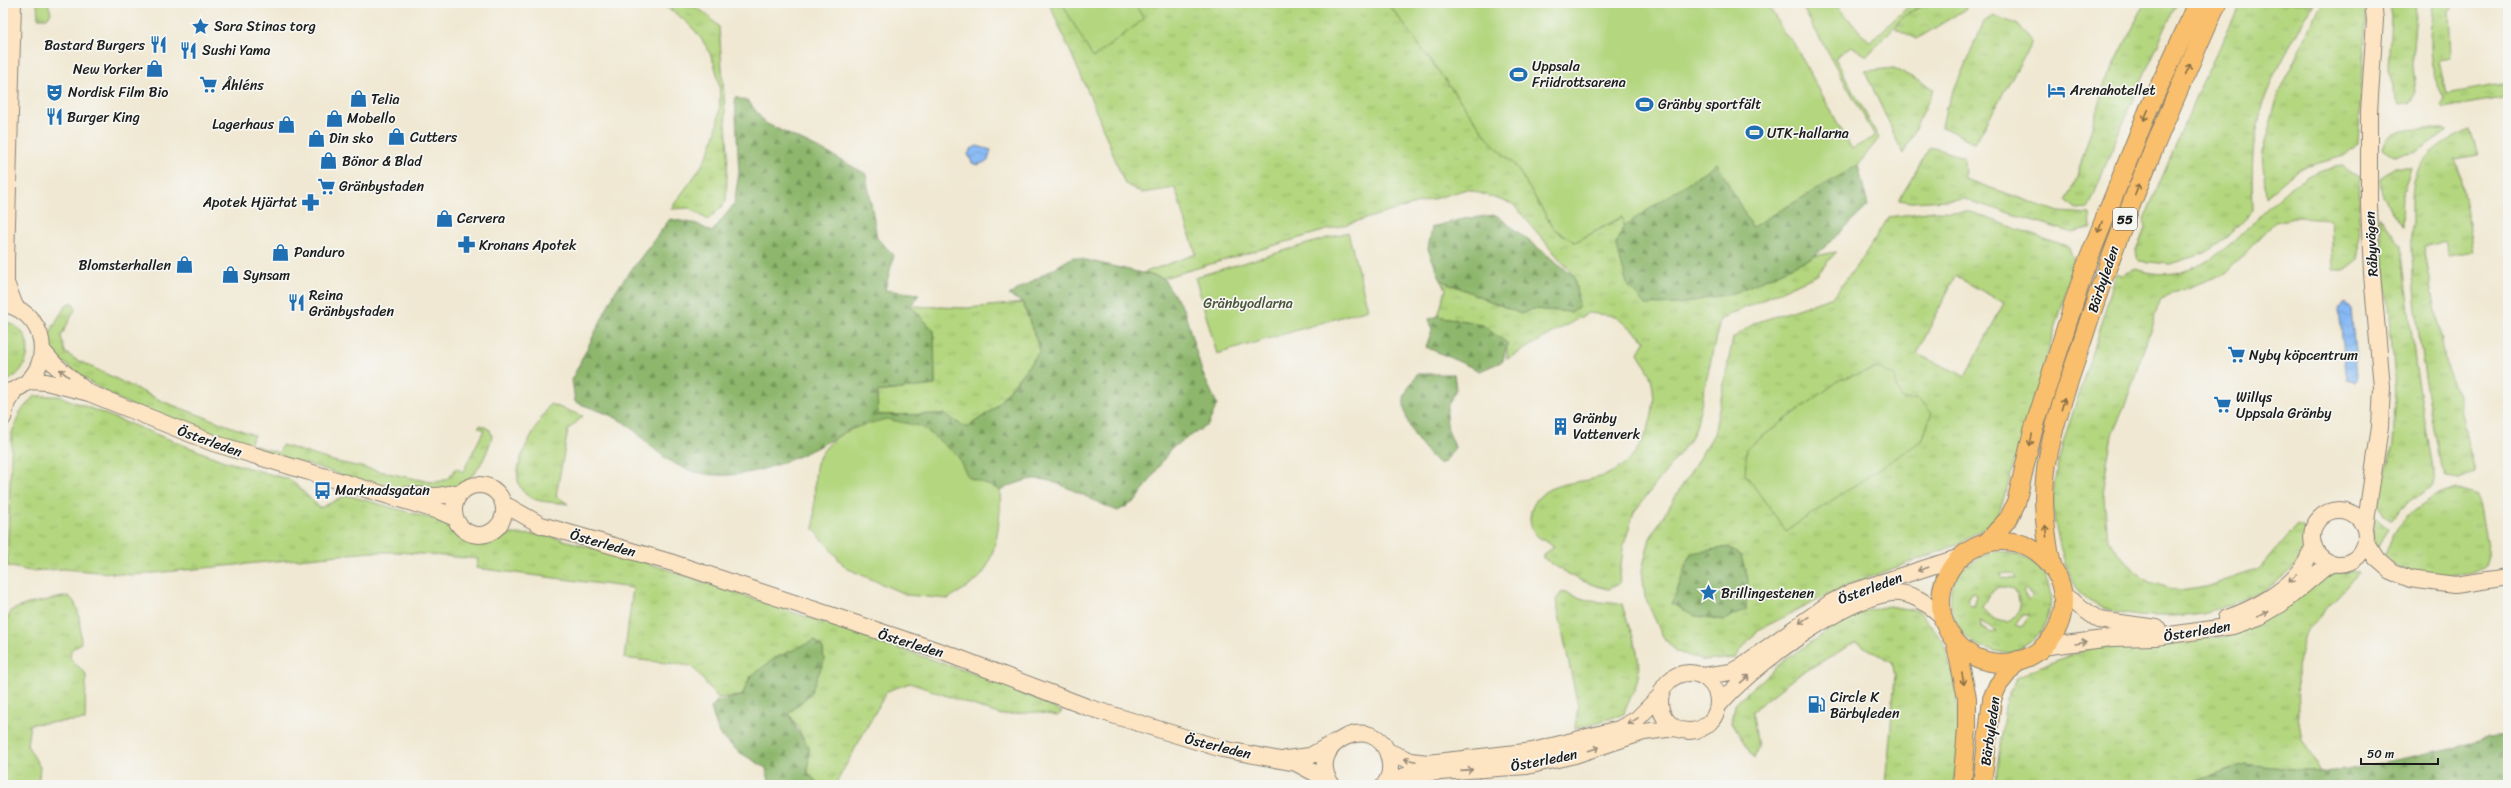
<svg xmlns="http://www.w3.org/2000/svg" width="2511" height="788" font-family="Sriracha,sans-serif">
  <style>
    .grass { fill: url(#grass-tufts); stroke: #68794d; fill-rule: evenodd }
    .forest { fill: url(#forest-firs); stroke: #556a44 }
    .garden { fill: #b3d67e; stroke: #68794d }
    .water { fill: url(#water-waves); stroke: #516a88 }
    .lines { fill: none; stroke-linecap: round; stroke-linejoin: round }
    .secondary-casing { stroke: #868277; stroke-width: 18 }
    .primary-casing { stroke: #868277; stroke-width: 20 }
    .secondary { stroke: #fde5c4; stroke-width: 16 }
    .primary { stroke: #f9bf6c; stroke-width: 18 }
    .oneway { stroke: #8a6e44 }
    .oneway2 { stroke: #988b78 }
    .labels { text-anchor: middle; stroke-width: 3.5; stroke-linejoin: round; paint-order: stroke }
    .shield { fill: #f6f6f2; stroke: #5d5d5c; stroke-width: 1 }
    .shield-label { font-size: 13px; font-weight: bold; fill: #1c1c1c }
    .poi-label { font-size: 14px; fill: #1c1c1c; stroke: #f6f6f2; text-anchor: start }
    .street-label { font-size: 14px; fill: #1c1c1c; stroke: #f6f6f2 }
    .park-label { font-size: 14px; fill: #495439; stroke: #f6f6f2 }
  </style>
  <defs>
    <pattern id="grass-tufts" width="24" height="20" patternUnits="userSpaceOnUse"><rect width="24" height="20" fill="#b3d67e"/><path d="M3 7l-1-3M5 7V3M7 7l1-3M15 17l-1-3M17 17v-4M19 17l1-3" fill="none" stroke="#99b76c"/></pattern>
    <pattern id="forest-firs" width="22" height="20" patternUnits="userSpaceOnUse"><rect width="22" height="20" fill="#8eb76d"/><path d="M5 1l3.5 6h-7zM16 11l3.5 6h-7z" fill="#739459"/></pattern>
    <pattern id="water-waves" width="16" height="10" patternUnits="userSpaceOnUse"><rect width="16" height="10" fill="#86b9f4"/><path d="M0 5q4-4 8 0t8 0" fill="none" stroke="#739ed1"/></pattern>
  </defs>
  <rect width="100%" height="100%" fill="#f6f6f2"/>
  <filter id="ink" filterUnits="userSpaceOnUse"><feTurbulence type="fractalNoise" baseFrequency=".025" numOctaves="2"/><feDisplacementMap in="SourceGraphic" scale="8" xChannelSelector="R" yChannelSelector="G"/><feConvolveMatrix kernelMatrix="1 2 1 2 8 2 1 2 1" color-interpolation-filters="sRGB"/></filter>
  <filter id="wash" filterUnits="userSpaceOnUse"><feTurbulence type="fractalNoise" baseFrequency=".012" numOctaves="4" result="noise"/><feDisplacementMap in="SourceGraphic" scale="16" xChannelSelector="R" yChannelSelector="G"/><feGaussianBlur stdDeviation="0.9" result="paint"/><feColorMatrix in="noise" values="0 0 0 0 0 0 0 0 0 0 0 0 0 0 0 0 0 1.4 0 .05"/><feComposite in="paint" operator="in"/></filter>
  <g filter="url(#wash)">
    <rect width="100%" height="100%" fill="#f0e8d2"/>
    <path class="grass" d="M37 3H48L51 13 47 18H38Z
      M658 3C689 3 697 3 719 27L728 151 726 202 708 220 690 208 671 209C682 192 698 174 707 156 734 96 719 33 658 3Z
      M1049 3H1388L1491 142 1516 166 1554 229 1575 242 1623 217 1624 226 1616 244 1815 256 1836 252 1817 275 1720 319 1696 427 1691 439 1634 512 1623 548 1619 584 1609 589C1581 583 1565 573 1542 557L1554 546C1549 543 1541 540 1536 535 1523 519 1533 497 1550 489 1567 481 1588 482 1606 475 1643 460 1662 411 1650 375 1647 367 1642 360 1638 353L1645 340 1616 316 1588 313 1507 359V343L1481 324 1438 316 1446 289 1441 280 1521 314 1533 309 1571 312 1578 300 1574 276 1513 204 1467 189 1163 278 1143 273 1196 254 1175 188 1142 193 1125 184 1092 101Z
      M1926 3H1969L1967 8 1917 39 1895 28 1903 17Z
      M2034 3H2057L2053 8Z
      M2145 3H2177L2123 121 2089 208 2076 209 2066 200 2074 186 2105 83Z
      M2241 3H2314C2293 41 2266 82 2257 125 2251 153 2252 182 2253 210L2225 239 2205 253 2170 264 2138 261 2136 251 2146 226 2144 220 2201 85Z
      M2322 3H2364L2366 23 2358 144 2344 156 2298 169 2266 197 2262 153 2279 92Z
      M2389 3H2417L2412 57 2416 92 2410 103 2399 105 2388 70 2391 16Z
      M2433 3H2454L2449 11 2451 58 2439 60 2446 94 2508 83V97L2443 108 2441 104 2444 98C2426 65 2429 39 2433 3Z
      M1994 15 2018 25 2032 42 1975 143 1942 127 1946 108 1984 22Z
      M1894 68 1934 89 1903 154 1865 71Z
      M2443 129 2447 131 2417 151 2394 155 2383 148C2390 124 2423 130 2443 129Z
      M2470 130 2478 155 2455 159 2458 166 2474 251 2448 256 2444 241 2424 247 2447 369 2459 398 2475 473 2459 479 2445 477 2441 467C2426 384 2410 305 2412 220 2412 205 2411 186 2417 172 2426 151 2450 137 2470 130Z
      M1930 147 1964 157 1965 179 2059 212 2090 214 2091 228 2073 233 1964 199 1912 202 1899 200Z
      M2343 166 2351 173 2360 177 2358 259 2344 270H2333L2331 219 2298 217 2275 222 2226 273 2161 298 2124 408 2112 435 2103 487 2108 540 2134 571 2149 582 2180 591 2206 587 2259 569 2297 525 2303 527C2304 532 2308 540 2306 545 2298 580 2238 604 2206 612 2176 619 2104 619 2082 595 2065 576 2054 528 2053 503 2053 467 2069 424 2080 390 2092 351 2105 313 2116 273L2123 275 2135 269C2231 300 2261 171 2343 166Z
      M2395 168H2411L2403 192 2402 227 2382 197 2380 178Z
      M1934 211 1971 212 2069 248 2075 263 1998 517 1960 544 1848 585 1758 630 1735 658 1704 661 1675 651 1662 635 1645 597 1642 570 1650 538 1714 434 1733 338 1755 323 1833 297 1861 260 1889 217ZM1955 276 2004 303 1965 376 1917 354Z
      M2379 215 2401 246 2416 369 2434 474V486L2406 504 2392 520 2384 515 2378 503 2393 444 2395 405 2394 367Z
      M70 303H73L76 308 61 336 65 352 75 359 164 402 254 435 250 444 279 453 282 445 333 461 430 482C444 482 449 480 456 468L463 472 484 430 478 427 481 425 490 430 492 436C487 456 474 483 452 489 442 492 427 493 416 492 383 491 348 477 317 467 237 444 131 419 67 365 62 361 54 357 51 352 42 338 60 316 66 305Z
      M1023 303 1040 351 995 408 966 428 944 414 877 415 876 392 935 385 934 331 911 306 967 308Z
      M3 322C37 326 35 373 3 382Z
      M34 396H59L224 461 291 480 320 508 347 495 444 522 461 540 482 544 497 541 510 534 546 535 660 567 1010 686 1062 712 1057 716 1036 712 1001 715 910 683 887 691 835 785H821L808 774 809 748 789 713 810 694 824 661 823 649 815 640 750 677 742 696 718 698 692 666 624 658 633 588 476 568 478 559 398 552H370L133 575 64 569 30 571 7 566 12 433 20 412Z
      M550 404 583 416 568 430 556 496 568 504C558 502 541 503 532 498 496 481 538 426 550 404Z
      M2457 489 2478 496 2489 557 2486 568C2463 577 2429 577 2406 570 2398 568 2391 561 2384 558 2388 548 2391 538 2396 529 2407 512 2438 491 2457 489Z
      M2374 515 2388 528 2377 549 2373 539Z
      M1995 551C2088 555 2050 676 1984 648 1972 643 1963 636 1957 624 1939 589 1961 561 1995 551ZM2008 573 2014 575 2016 579 2001 578 2000 574ZM1998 587C2015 586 2019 593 2020 610L2008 622C1996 622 1988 617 1982 607L1989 594ZM2026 588 2032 596 2029 600H2027L2023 590ZM1975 592 1977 595 1974 606 1969 605 1968 599 1972 593ZM2022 614H2030L2021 627 2015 625ZM1980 621 1997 631 1991 633 1981 626Z
      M2344 571 2359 572 2306 632 2297 667 2298 717 2302 739 2320 772 2245 764 2182 785H1995L2006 699 2018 678 2036 668 2094 647 2145 646 2234 635 2286 607 2323 575Z
      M1562 592 1590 601 1622 604C1629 631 1645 656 1636 685 1633 695 1626 703 1624 714L1586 726 1575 728 1578 707 1556 600Z
      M68 596C81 603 80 630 81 643L71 650 70 658 86 674 85 720 30 724 27 745 40 767 38 785H3L5 623 12 610 28 604Z
      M1889 606 1919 611 1944 642 1957 694 1958 744 1954 785H1886L1895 676 1892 662 1856 642 1798 675 1752 711 1758 747 1754 759 1732 723 1735 704 1781 663 1835 626 1864 611Z"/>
    <path class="forest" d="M735 97 749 102 765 123 828 153 866 174 877 238 894 255 885 290 919 294 911 306 934 331 935 385 877 392 878 415 944 414 966 428 995 408 1040 351 1023 303 1009 295 1073 257 1163 278 1184 310 1202 372 1217 404 1208 425 1171 448 1137 500 1118 511C1095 503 1060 480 1038 479 1027 478 1010 486 1000 490L968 477 957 455 854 427C801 458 725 498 667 459 651 449 639 432 623 422 609 413 590 408 575 402L572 379 616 290 670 219 697 224 712 232 734 204 739 173Z
      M1717 163 1752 227 1858 165 1868 206 1815 256 1737 292 1679 304 1645 305 1627 284 1616 244 1624 226Z
      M1496 215 1574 276 1579 307 1571 312 1533 309 1521 314 1441 280 1428 249 1432 227 1463 219Z
      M1438 316 1481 324 1507 343 1503 361 1480 371 1426 347 1432 330 1429 319Z
      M1417 374H1454L1456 389 1448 405 1446 417 1448 430 1455 447 1445 462 1438 464C1421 447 1403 425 1404 399 1405 391 1413 381 1417 374Z
      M1729 547 1741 556 1748 579 1746 610 1724 620 1696 616 1672 604 1691 553Z
      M815 640 823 649 824 661 810 694 789 713 796 729 809 748 808 774 821 785H770L766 768 739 752 719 734 711 708 717 701 742 696 750 677 775 658Z
      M2508 736V785H2182L2245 764 2320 772 2347 770 2466 745 2487 738Z"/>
    <path class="garden" d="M1062 3H1134L1144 19 1093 58Z
      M1388 3H1767L1784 33 1793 42 1852 149 1875 136 1800 3H1834L1870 42 1912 3H1924L1903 17 1867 56 1851 46 1835 58 1879 138 1858 165 1752 227 1717 163 1624 226 1622 217 1575 242 1554 229 1516 166 1491 142Z
      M1348 232 1368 309 1217 354 1195 277Z
      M1878 368 1895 376 1897 390 1903 400 1917 399 1932 413 1921 441 1786 531 1745 474 1747 448 1841 379Z
      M887 419 922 427 957 455 968 477 1000 490C1002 513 996 558 981 576 973 585 958 592 948 599L907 595 846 568 814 529C815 515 813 470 818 460 831 432 859 426 887 419Z"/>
    <path class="water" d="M977 146 991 150 988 161 977 165 972 163 968 154 971 149Z
      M2345 302 2351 309 2357 376 2355 382 2347 380 2339 310Z"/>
  </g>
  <g filter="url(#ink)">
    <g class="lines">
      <defs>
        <path id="secondary" d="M13 3 6 260V283L15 306
          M42 350 56 366 86 391
          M28 381 46 382 89 393 213 443 439 511 455 518
          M3 393C54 384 55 316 5 304
          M3 418 7 402 15 390
          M454 510a25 25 0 1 1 50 0a25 25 0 1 1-50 0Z
          M406 495 438 496 462 492
          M504 504 541 525 673 563 948 654 1087 707 1222 749 1296 763 1328 780
          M2312 537a27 27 0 1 1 54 0a27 27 0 1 1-54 0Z
          M2365 528 2380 427 2382 387 2372 274 2369 205V112L2375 20 2373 3
          M2366 543 2376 558 2391 571 2410 579 2455 585 2508 577
          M2062 594 2099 620 2157 628
          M2227 618C2254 609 2285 592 2302 569 2307 562 2310 553 2314 546
          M2042 647 2111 638 2156 637 2233 626 2259 617 2281 604 2323 569 2333 563
          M1660 702a29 29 0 1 1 58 0a29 29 0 1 1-58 0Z
          M1703 676 1731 672 1740 667 1830 603 1851 592 1960 557
          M1718 706C1749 668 1842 599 1891 593 1911 591 1928 604 1942 616
          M1387 751 1411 761 1428 763 1533 751 1619 729 1637 719 1661 695
          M1286 759 1310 756 1335 742
          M1387 782 1411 774 1527 766 1575 755 1644 732 1675 728
          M1332 785C1301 744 1378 708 1389 758 1391 767 1390 778 1384 785"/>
        <path id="primary" d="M1941 602a61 61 0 1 1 122 0a61 61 0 1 1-122 0Z
          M1987 542 2009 518 2016 503 2033 431 2085 268 2149 108 2198 3
          M2053 569C2046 539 2042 510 2045 479 2049 434 2067 388 2081 345 2118 228 2167 115 2217 3
          M1955 641 1967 698V729L1962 785
          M1982 785 1992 699 1998 685 2018 660"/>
      </defs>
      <use href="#secondary" class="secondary-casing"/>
      <use href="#primary" class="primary-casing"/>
      <use href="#secondary" class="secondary"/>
      <use href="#primary" class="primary"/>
    </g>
    <defs><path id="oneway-shaft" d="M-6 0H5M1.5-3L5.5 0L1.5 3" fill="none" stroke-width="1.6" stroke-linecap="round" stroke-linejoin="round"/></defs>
    <g class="oneway">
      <use href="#oneway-shaft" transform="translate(2188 69) rotate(-66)"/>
      <use href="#oneway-shaft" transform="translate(2146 115) rotate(113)"/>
      <use href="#oneway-shaft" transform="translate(2137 189) rotate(-68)"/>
      <use href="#oneway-shaft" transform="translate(2100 227) rotate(111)"/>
      <use href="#oneway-shaft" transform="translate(2063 404) rotate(-74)"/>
      <use href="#oneway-shaft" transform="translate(2031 440) rotate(102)"/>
      <use href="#oneway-shaft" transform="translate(2046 531) rotate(-96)"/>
      <use href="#oneway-shaft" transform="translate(1963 679) rotate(79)"/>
    </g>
    <g class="oneway2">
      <use href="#oneway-shaft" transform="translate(64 373) rotate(-141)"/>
      <use href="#oneway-shaft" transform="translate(1923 569) rotate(162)"/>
      <use href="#oneway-shaft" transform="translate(2293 578) rotate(135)"/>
      <use href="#oneway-shaft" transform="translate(2263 614) rotate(-28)"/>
      <use href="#oneway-shaft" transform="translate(1804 620) rotate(146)"/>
      <use href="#oneway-shaft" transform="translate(2081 643) rotate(-9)"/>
      <use href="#oneway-shaft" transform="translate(1745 679) rotate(-40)"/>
      <use href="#oneway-shaft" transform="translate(1633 721) rotate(149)"/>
      <use href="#oneway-shaft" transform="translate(1594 749) rotate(-18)"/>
      <use href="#oneway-shaft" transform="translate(1410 760) rotate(-168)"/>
      <use href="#oneway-shaft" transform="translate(1467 770) rotate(-4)"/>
    </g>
  </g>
  <defs>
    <symbol id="sight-bare" viewBox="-9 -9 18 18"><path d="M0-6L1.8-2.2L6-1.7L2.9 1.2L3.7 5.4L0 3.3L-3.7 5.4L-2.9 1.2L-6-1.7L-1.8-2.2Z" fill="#1f6fb2" stroke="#f6f6f2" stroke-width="2.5" paint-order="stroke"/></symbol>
    <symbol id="restaurant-bare" viewBox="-9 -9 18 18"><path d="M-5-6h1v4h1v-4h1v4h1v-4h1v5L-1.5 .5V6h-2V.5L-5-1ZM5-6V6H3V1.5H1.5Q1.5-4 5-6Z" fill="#1f6fb2" stroke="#f6f6f2" stroke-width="2.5" paint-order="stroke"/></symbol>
    <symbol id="shop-bare" viewBox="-9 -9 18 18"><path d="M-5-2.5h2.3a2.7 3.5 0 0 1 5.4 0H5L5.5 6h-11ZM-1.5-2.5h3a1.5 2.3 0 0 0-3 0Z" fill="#1f6fb2" stroke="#f6f6f2" stroke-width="2.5" paint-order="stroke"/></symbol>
    <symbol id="stadium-bare" viewBox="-9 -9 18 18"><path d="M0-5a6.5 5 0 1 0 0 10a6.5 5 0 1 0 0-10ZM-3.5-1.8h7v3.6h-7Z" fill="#1f6fb2" stroke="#f6f6f2" stroke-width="2.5" paint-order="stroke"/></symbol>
    <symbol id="supermarket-bare" viewBox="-9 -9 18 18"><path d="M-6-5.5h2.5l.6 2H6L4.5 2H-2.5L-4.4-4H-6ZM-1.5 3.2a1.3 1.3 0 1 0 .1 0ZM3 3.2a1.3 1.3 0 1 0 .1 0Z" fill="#1f6fb2" stroke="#f6f6f2" stroke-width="2.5" paint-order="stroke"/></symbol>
    <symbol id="hotel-bare" viewBox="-9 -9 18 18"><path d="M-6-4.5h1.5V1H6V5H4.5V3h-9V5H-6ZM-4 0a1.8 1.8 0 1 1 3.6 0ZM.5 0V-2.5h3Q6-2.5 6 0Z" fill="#1f6fb2" stroke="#f6f6f2" stroke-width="2.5" paint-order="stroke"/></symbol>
    <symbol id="theatre-bare" viewBox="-9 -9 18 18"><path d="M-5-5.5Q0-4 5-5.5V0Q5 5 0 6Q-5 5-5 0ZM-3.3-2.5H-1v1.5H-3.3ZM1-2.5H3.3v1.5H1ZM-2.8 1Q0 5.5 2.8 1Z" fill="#1f6fb2" stroke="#f6f6f2" stroke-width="2.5" paint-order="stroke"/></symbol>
    <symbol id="pharmacy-bare" viewBox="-9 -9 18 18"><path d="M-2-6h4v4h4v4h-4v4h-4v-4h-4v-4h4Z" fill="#1f6fb2" stroke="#f6f6f2" stroke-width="2.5" paint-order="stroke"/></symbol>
    <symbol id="building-bare" viewBox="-9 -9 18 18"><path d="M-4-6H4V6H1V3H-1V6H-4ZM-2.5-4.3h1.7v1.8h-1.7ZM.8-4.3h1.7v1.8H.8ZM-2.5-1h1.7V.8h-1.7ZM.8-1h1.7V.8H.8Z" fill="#1f6fb2" stroke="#f6f6f2" stroke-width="2.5" paint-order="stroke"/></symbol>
    <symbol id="bus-bare" viewBox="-9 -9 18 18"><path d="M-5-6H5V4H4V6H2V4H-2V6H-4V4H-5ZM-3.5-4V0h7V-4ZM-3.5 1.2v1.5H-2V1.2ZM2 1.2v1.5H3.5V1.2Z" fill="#1f6fb2" stroke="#f6f6f2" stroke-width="2.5" paint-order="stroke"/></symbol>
    <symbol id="fuel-bare" viewBox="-9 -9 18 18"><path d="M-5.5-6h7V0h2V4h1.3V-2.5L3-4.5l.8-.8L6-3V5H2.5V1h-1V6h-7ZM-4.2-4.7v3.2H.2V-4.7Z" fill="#1f6fb2" stroke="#f6f6f2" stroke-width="2.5" paint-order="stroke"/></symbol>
  </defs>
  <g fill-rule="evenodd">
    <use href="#sight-bare" x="188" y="14" width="25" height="25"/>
    <use href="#restaurant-bare" x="146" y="32" width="25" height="25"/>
    <use href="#restaurant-bare" x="176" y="38" width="25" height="25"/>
    <use href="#shop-bare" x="142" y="56" width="25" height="25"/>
    <use href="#stadium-bare" x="1506" y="62" width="25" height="25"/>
    <use href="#supermarket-bare" x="196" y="72" width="25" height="25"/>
    <use href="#hotel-bare" x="2044" y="78" width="25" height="25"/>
    <use href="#theatre-bare" x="42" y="80" width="25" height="25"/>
    <use href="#shop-bare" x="346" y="86" width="25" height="25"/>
    <use href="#stadium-bare" x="1632" y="92" width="25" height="25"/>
    <use href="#restaurant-bare" x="42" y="104" width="25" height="25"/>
    <use href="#shop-bare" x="322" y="106" width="25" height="25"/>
    <use href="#shop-bare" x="274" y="112" width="25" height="25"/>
    <use href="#stadium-bare" x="1742" y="120" width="25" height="25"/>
    <use href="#shop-bare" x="384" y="124" width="25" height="25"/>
    <use href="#shop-bare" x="304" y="126" width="25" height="25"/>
    <use href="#shop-bare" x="316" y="148" width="25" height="25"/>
    <use href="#supermarket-bare" x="314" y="174" width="25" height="25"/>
    <use href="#pharmacy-bare" x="298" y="190" width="25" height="25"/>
    <use href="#shop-bare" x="432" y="206" width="25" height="25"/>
    <use href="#pharmacy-bare" x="454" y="232" width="25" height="25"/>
    <use href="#shop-bare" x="268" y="240" width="25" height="25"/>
    <use href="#shop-bare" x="172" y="252" width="25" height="25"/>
    <use href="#shop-bare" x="218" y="262" width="25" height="25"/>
    <use href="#restaurant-bare" x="284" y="290" width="25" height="25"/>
    <use href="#supermarket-bare" x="2224" y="342" width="25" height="25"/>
    <use href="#supermarket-bare" x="2210" y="392" width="25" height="25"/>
    <use href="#building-bare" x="1548" y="414" width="25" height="25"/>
    <use href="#bus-bare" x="310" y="478" width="25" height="25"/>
    <use href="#sight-bare" x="1696" y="580" width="25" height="25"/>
    <use href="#fuel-bare" x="1804" y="692" width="25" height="25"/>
  </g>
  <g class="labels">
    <rect class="shield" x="2113" y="208" width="24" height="22" rx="3"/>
    <g class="shield-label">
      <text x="2125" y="224">55</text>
    </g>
    <g class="poi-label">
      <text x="214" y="31">Sara Stinas torg</text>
      <text x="145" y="50" text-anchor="end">Bastard Burgers</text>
      <text x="202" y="55">Sushi Yama</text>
      <text x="1532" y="71">Uppsala<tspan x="1532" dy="16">Friidrottsarena</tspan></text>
      <text x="142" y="74" text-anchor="end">New Yorker</text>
      <text x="222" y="90">Åhléns</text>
      <text x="2070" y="95">Arenahotellet</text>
      <text x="68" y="97">Nordisk Film Bio</text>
      <text x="371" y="104">Telia</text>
      <text x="1658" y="109">Gränby sportfält</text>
      <text x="67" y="122">Burger King</text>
      <text x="347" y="123">Mobello</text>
      <text x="274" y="129" text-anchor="end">Lagerhaus</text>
      <text x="1767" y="138">UTK-hallarna</text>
      <text x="410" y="142">Cutters</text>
      <text x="329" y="143">Din sko</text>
      <text x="342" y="166">Bönor &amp; Blad</text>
      <text x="339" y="191">Gränbystaden</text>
      <text x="297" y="207" text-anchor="end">Apotek Hjärtat</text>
      <text x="457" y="223">Cervera</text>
      <text x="479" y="250">Kronans Apotek</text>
      <text x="294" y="257">Panduro</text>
      <text x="171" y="270" text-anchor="end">Blomsterhallen</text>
      <text x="243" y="280">Synsam</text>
      <text x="309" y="300">Reina<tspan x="309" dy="16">Gränbystaden</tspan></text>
      <text x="2249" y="360">Nyby köpcentrum</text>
      <text x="2236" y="402">Willys<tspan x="2236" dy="16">Uppsala Gränby</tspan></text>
      <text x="1573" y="423">Gränby<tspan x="1573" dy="16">Vattenverk</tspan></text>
      <text x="335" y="495">Marknadsgatan</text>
      <text x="1721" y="598">Brillingestenen</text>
      <text x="1830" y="702">Circle K<tspan x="1830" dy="16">Bärbyleden</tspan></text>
    </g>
    <g class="street-label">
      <text transform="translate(2371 244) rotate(-93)" y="5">Råbyvägen</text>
      <text transform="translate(2103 279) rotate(-71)" y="5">Bärbyleden</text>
      <text transform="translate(210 441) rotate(20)" y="5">Österleden</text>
      <text transform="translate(603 543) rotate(16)" y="5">Österleden</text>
      <text transform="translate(1870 588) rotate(-20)" y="5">Österleden</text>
      <text transform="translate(2197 631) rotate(-9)" y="5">Österleden</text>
      <text transform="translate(911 643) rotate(17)" y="5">Österleden</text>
      <text transform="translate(1990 731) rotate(-82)" y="5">Bärbyleden</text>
      <text transform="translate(1218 746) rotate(14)" y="5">Österleden</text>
      <text transform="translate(1544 760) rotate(-11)" y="5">Österleden</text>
    </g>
    <g class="park-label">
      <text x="1248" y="308">Gränbyodlarna</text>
    </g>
  </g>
  <rect width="2511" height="788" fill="none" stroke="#f6f6f2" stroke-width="16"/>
  <path d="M2361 758v6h77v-6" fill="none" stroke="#1c1c1c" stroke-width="2"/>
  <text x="2367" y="758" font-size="12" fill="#1c1c1c" stroke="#f6f6f2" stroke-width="3" paint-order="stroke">50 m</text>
</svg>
